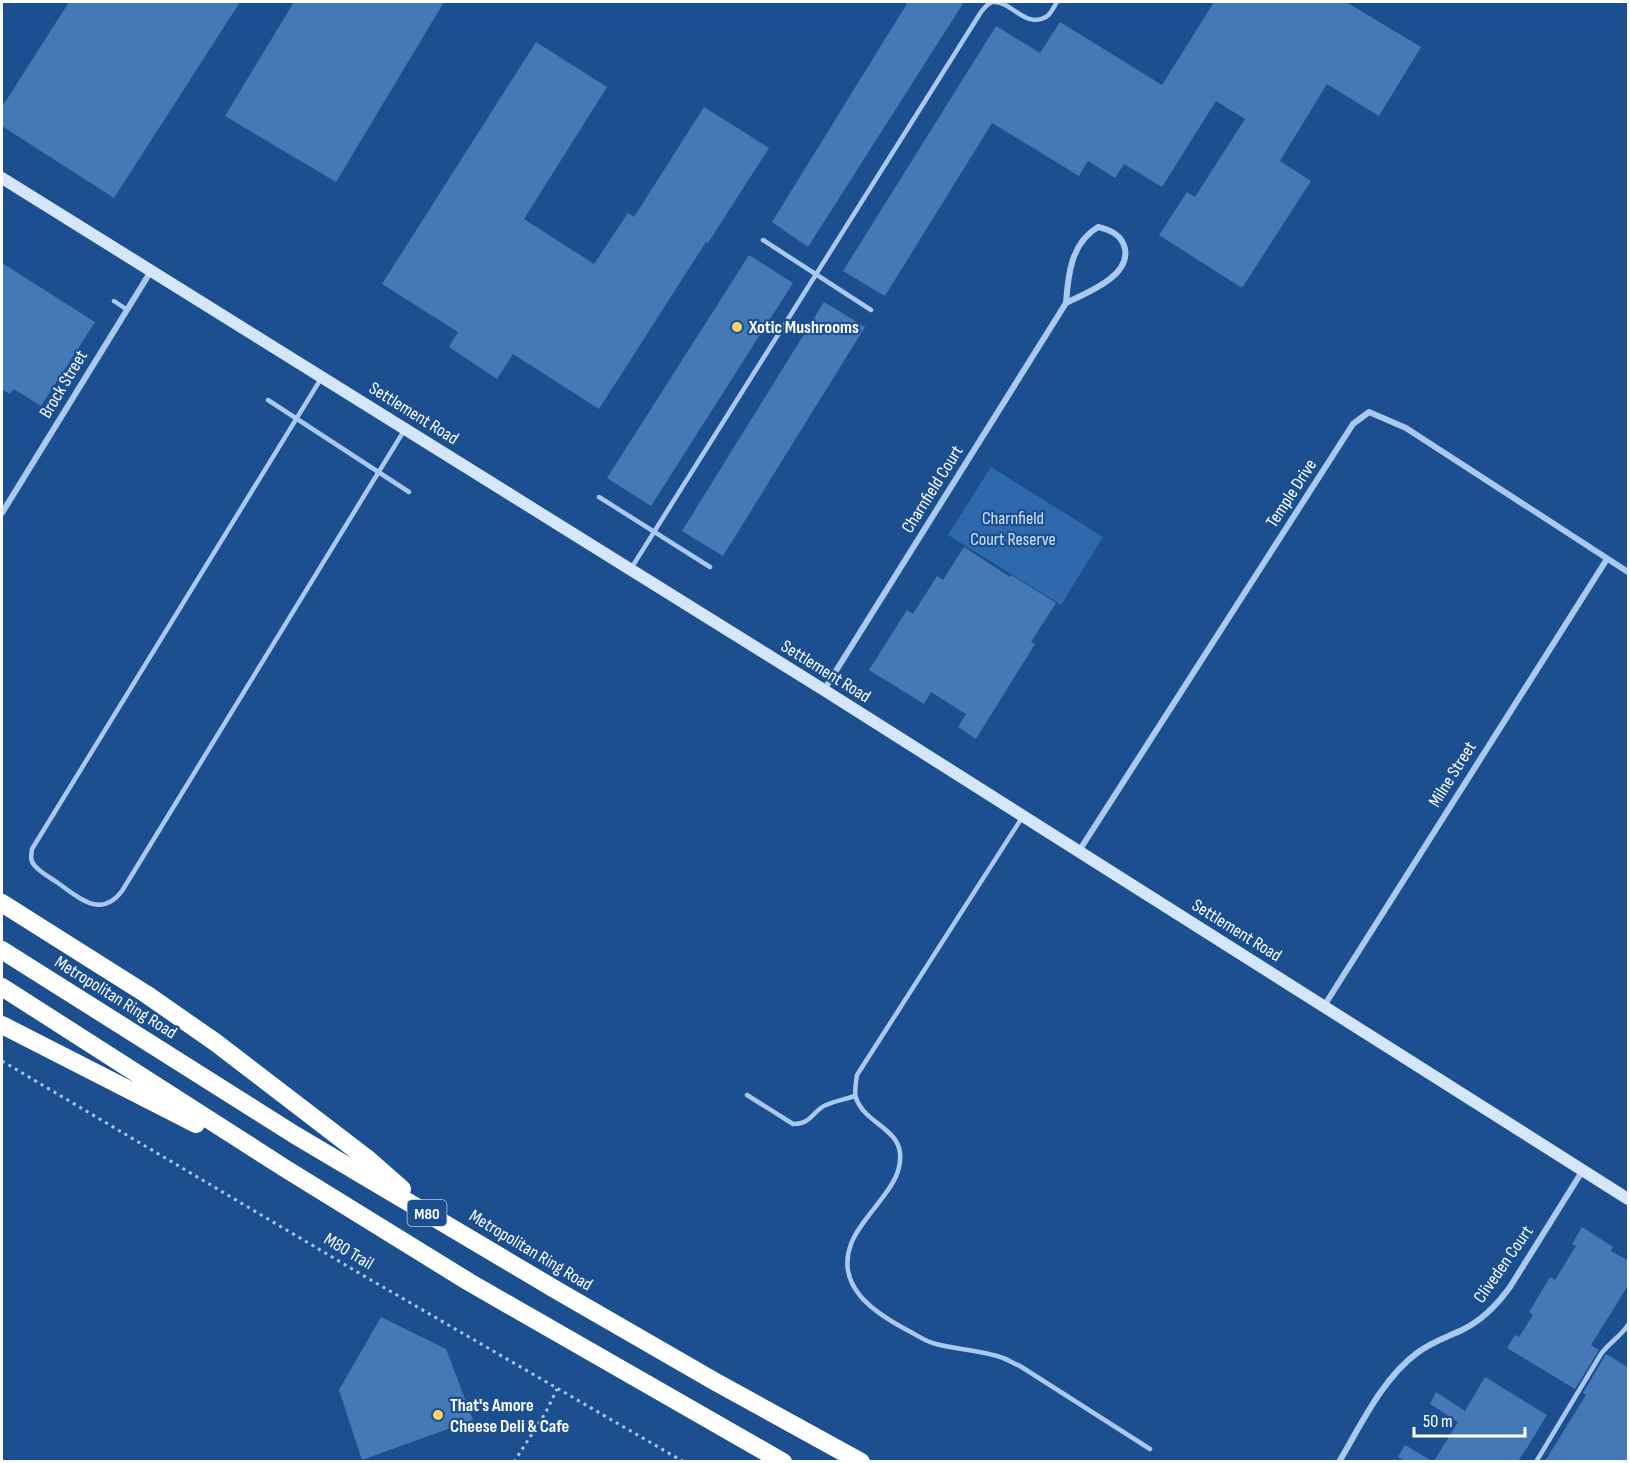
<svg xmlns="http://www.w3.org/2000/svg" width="1630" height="1463" font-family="'Sofia Sans Condensed',sans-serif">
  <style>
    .green { fill: #2e69ad }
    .building { fill: #4478b7 }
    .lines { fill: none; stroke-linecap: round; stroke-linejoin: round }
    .path { stroke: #a9c9ee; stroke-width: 3; stroke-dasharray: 3 4.5; stroke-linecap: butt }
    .lane { stroke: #a9c9ee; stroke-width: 4.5 }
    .street { stroke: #a9c9ee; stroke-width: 6 }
    .secondary { stroke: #d6e6fa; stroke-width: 12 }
    .highway { stroke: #fff; stroke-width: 18 }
    .poi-dot { fill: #ffd166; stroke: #1b4f8f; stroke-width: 2 }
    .labels { text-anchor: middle; stroke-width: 4.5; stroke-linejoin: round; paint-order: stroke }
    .shield { fill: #1b4f8f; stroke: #bbcadd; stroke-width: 1.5 }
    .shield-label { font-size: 16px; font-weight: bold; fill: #fff }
    .poi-label { font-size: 18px; font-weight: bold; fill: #fff; stroke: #1b4f8f; text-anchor: start }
    .street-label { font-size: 18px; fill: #fff; stroke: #1b4f8f }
    .park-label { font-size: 18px; fill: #cfe3fa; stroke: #1b4f8f }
  </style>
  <rect width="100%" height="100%" fill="#1b4f8f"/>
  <path class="green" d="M991 467 1103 537 1061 605 948 535Z"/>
  <path class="building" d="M69 2H240L114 198 2 126V107Z
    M294 2H444L336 182 225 116Z
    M908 2H964L808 247 772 222Z
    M1214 2H1346L1421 47 1379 116 1327 84 1280 161 1311 181 1242 288 1159 235 1187 192 1195 197 1245 119 1216 101 1162 187 1124 164 1115 178 1088 161 1079 176 992 123 885 296 843 271 996 26 1040 53 1060 22 1162 85Z
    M536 42 607 87 524 219 594 264 628 213 634 217 704 107 769 148 708 243 706 242 599 409 513 354 497 379 449 347 458 332 382 284Z
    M749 255 793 283 651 506 607 478Z
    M2 263 95 322 41 406 14 389 10 394 2 389Z
    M824 302 865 327 723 556 682 531Z
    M964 547 1010 577 1011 575 1056 603 1031 642 1035 644 976 739 958 727 966 714 931 692 924 704 869 670 907 610 913 614 937 576 943 580Z
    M1582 1227 1613 1247 1611 1251 1629 1261V1284L1591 1345 1599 1350 1575 1389 1507 1348 1515 1335 1519 1337 1533 1315 1529 1312 1550 1277 1555 1280 1576 1246 1572 1244Z
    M381 1317 446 1349 473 1420 362 1460 339 1390Z
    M1606 1354 1629 1368V1461H1545L1586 1395 1583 1393Z
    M1485 1377 1547 1415 1527 1448 1518 1461H1434L1458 1422 1430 1404 1436 1392 1465 1411Z
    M1405 1445 1432 1461H1405L1398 1457Z"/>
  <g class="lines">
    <path class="path" d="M2 1061 359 1273 684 1462
      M514 1462 546 1412 557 1389"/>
    <path class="lane" d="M763 240 871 310
      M114 301 126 309
      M322 377 32 849C31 856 30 861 35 866 41 873 51 878 58 883 79 898 101 919 122 891L405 429
      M268 400 409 492
      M599 497 710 567
      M632 567 981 12C984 8 988 4 992 2 1011 0 1025 29 1046 17 1051 14 1054 6 1057 2
      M1023 816 857 1075C856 1082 854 1091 856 1098 866 1127 908 1128 899 1167 894 1192 860 1219 851 1244 835 1287 875 1313 907 1330 917 1335 926 1342 936 1344 958 1350 982 1350 1003 1358 1009 1360 1014 1364 1020 1366L1150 1449
      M747 1095 793 1124C812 1124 812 1111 826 1105 835 1101 846 1099 855 1096
      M1536 1462 1601 1354C1609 1343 1621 1336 1628 1325"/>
    <path class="street" d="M1098 227C1111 230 1122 235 1125 249 1130 277 1086 293 1066 303 1068 275 1071 243 1098 227Z
      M2 513 151 271
      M824 690 1066 303
      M1079 851 1353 424 1369 412 1406 428 1628 572
      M1324 1006 1607 559
      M1339 1462C1361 1425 1382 1379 1417 1353 1430 1343 1447 1337 1462 1330 1483 1320 1497 1305 1510 1287L1583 1170"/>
    <path class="secondary" d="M2 178 824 690 1628 1199"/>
    <path class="highway" d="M2 903 146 994 215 1042 369 1160 402 1189
      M2 950 295 1135 558 1291 714 1381 861 1462
      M2 987 286 1169 469 1282 783 1462
      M2 1025 196 1124"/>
  </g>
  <g class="poi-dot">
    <circle cx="737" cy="327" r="6"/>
    <circle cx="438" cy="1415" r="6"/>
  </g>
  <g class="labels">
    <rect class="shield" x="407.5" y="1200" width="39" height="26" rx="4.5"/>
    <g class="shield-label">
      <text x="427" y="1219">M80</text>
    </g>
    <g class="poi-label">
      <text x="749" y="333">Xotic Mushrooms</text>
      <text x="450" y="1411">That's Amore<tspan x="450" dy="21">Cheese Deli &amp; Cafe</tspan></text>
    </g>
    <g class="street-label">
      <text transform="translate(63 384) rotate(-59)" y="6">Brock Street</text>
      <text transform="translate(414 413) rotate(32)" y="6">Settlement Road</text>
      <text transform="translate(932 489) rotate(-58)" y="6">Charnfield Court</text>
      <text transform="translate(1291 493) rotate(-57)" y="6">Temple Drive</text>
      <text transform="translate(826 671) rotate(32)" y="6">Settlement Road</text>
      <text transform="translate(1452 774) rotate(-58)" y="6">Milne Street</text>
      <text transform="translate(1237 930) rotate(32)" y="6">Settlement Road</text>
      <text transform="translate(116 997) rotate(32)" y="6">Metropolitan Ring Road</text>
      <text transform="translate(531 1250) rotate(31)" y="6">Metropolitan Ring Road</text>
      <text transform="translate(349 1251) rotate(31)" y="6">M80 Trail</text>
      <text transform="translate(1503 1264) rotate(-55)" y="6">Cliveden Court</text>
    </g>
    <g class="park-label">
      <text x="1013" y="524">Charnfield<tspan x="1013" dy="21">Court Reserve</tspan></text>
    </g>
  </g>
  <rect width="1630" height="1463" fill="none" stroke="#ffffff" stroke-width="6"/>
  <path d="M1414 1427v9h111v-9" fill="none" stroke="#ffffff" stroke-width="3"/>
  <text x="1423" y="1427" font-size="18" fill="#ffffff" stroke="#1b4f8f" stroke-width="4.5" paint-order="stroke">50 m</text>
</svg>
